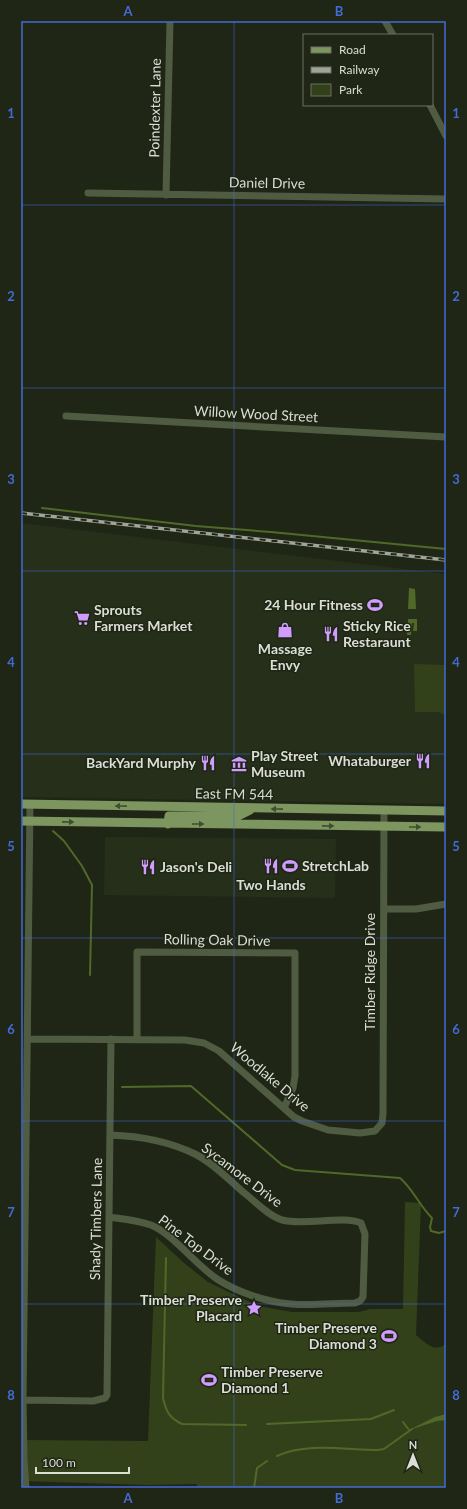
<svg xmlns="http://www.w3.org/2000/svg" width="467" height="1509" font-family="Lato,sans-serif">
  <style>
    .built { fill: #262f19 }
    .green { fill: #32411a }
    .water { fill: #506929 }
    .lines { fill: none; stroke-linecap: round; stroke-linejoin: round }
    .stream { stroke: #506929; stroke-width: 2 }
    .minor { stroke: #505c42; stroke-width: 7 }
    .major { stroke: #7d955f; stroke-width: 9 }
    .rail-casing { stroke: #a0a599; stroke-width: 3.5 }
    .rail { stroke: #1f2616; stroke-width: 2; stroke-dasharray: 6; stroke-linecap: butt }
    .oneway { fill: #404d30 }
    .grid { fill: none; stroke: #436bd7; stroke-width: 1; stroke-opacity: 0.55 }
    .labels { text-anchor: middle; stroke-width: 3; stroke-linejoin: round; paint-order: stroke }
    .street-label { font-size: 14px; fill: #daded4; stroke: #1f2616 }
    .poi-label { font-size: 14px; font-weight: bold; fill: #daded4; stroke: #1f2616; text-anchor: start }
    .neatline { fill: none; stroke: #436bd7; stroke-width: 1.5 }
    .grid-label { font-size: 13px; text-anchor: middle; font-weight: bold; fill: #436bd7 }
  </style>
  <rect width="100%" height="100%" fill="#1f2616"/>
  <path class="built" d="M21 523 446 574V804L21 797Z
    M105 837 336 839 335 898 104 895Z"/>
  <path class="green" d="M446 655V715L438 712H415L414 664 445 665Z
    M405 1202 421 1203 416 1335C426 1343 434 1353 446 1344V1488H196L197 1484 148 1485 21 1481V1440L148 1441 156 1237 184 1263 208 1282 258 1306 292 1312H359L370 1309H403Z"/>
  <path class="water" d="M409 588 415 589 416 609H408Z
    M408 619H417V631H413L414 623H412L411 635H407Z
    M446 1414V1420L437 1421 409 1430 435 1417Z"/>
  <g class="lines">
    <path class="stream" d="M42 508 196 526 271 532 446 549
      M53 831 64 841 82 866 92 885 90 975
      M122 1087 191 1086 282 1165 295 1170 400 1178C413 1189 419 1205 432 1218L430 1227 431 1231 439 1233 446 1231
      M166 1258 163 1398C166 1411 169 1418 182 1424L246 1425
      M403 1422 409 1430
      M267 1424 371 1419 394 1410
      M277 1456C307 1442 346 1450 378 1450L384 1449 412 1429
      M254 1488 257 1468 267 1461"/>
    <path class="minor" d="M385 21 393 35
      M430 105 446 136
      M88 193 446 199
      M166 195 170 21
      M66 416 446 437
      M384 909H416L446 904
      M28 1039 185 1040 204 1043 219 1051 294 1117 302 1121 328 1130 360 1133 375 1131 382 1123 383 1114 384 811
      M137 1040V952L295 953V1076L293 1088 284 1108
      M109 1217C124 1219 137 1220 151 1225 173 1234 196 1265 217 1279 237 1292 266 1302 291 1304 312 1306 334 1303 355 1303L360 1301 363 1297 365 1234 361 1223C343 1215 304 1226 282 1220 267 1215 255 1201 243 1192 228 1179 213 1163 195 1154 168 1141 140 1136 110 1135
      M23 1400 93 1401 105 1398 107 1395 111 1039
      M26 1488 24 1460 23 1400 30 804"/>
    <path class="major" d="M21 804 446 811
      M21 821 446 827
      M168 824 169 816H238L250 810"/>
    <defs>
      <path id="rail" d="M21 513 446 560"/>
    </defs>
    <use href="#rail" class="rail-casing"/>
    <use href="#rail" class="rail"/>
  </g>
  <defs><path id="oneway-solid" d="M-6-.8H1V-3.2L6.5 0L1 3.2V.8H-6Z"/></defs>
  <g class="oneway">
    <use href="#oneway-solid" transform="translate(121 806) rotate(-179)"/>
    <use href="#oneway-solid" transform="translate(277 809) rotate(-179)"/>
    <use href="#oneway-solid" transform="translate(68 822) rotate(1)"/>
    <use href="#oneway-solid" transform="translate(198 824)"/>
    <use href="#oneway-solid" transform="translate(328 826) rotate(1)"/>
    <use href="#oneway-solid" transform="translate(415 827)"/>
  </g>
  <path class="grid" d="M234 21V1488M21 205H446M21 388H446M21 571H446M21 754H446M21 938H446M21 1121H446M21 1304H446"/>
  <defs>
    <symbol id="stadium-bare" viewBox="-9 -9 18 18"><path d="M0-5a6.5 5 0 1 0 0 10a6.5 5 0 1 0 0-10ZM-3.5-1.8h7v3.6h-7Z" fill="#d09dfe" stroke="#1f2616" stroke-width="2.5" paint-order="stroke"/></symbol>
    <symbol id="supermarket-bare" viewBox="-9 -9 18 18"><path d="M-6-5.5h2.5l.6 2H6L4.5 2H-2.5L-4.4-4H-6ZM-1.5 3.2a1.3 1.3 0 1 0 .1 0ZM3 3.2a1.3 1.3 0 1 0 .1 0Z" fill="#d09dfe" stroke="#1f2616" stroke-width="2.5" paint-order="stroke"/></symbol>
    <symbol id="shop-bare" viewBox="-9 -9 18 18"><path d="M-5-2.5h2.3a2.7 3.5 0 0 1 5.4 0H5L5.5 6h-11ZM-1.5-2.5h3a1.5 2.3 0 0 0-3 0Z" fill="#d09dfe" stroke="#1f2616" stroke-width="2.5" paint-order="stroke"/></symbol>
    <symbol id="restaurant-bare" viewBox="-9 -9 18 18"><path d="M-5-6h1v4h1v-4h1v4h1v-4h1v5L-1.5 .5V6h-2V.5L-5-1ZM5-6V6H3V1.5H1.5Q1.5-4 5-6Z" fill="#d09dfe" stroke="#1f2616" stroke-width="2.5" paint-order="stroke"/></symbol>
    <symbol id="museum-bare" viewBox="-9 -9 18 18"><path d="M0-6L6-3V-2H-6V-3ZM-5-1h2V3h-2ZM-1-1h2V3h-2ZM3-1h2V3H3ZM-6 4H6V6H-6Z" fill="#d09dfe" stroke="#1f2616" stroke-width="2.5" paint-order="stroke"/></symbol>
    <symbol id="sight-bare" viewBox="-9 -9 18 18"><path d="M0-6L1.8-2.2L6-1.7L2.9 1.2L3.7 5.4L0 3.3L-3.7 5.4L-2.9 1.2L-6-1.7L-1.8-2.2Z" fill="#d09dfe" stroke="#1f2616" stroke-width="2.5" paint-order="stroke"/></symbol>
  </defs>
  <g fill-rule="evenodd">
    <use href="#stadium-bare" x="364" y="594" width="22" height="22"/>
    <use href="#supermarket-bare" x="71" y="607" width="22" height="22"/>
    <use href="#shop-bare" x="274" y="619" width="22" height="22"/>
    <use href="#restaurant-bare" x="320" y="623" width="22" height="22"/>
    <use href="#restaurant-bare" x="412" y="750" width="22" height="22"/>
    <use href="#restaurant-bare" x="197" y="752" width="22" height="22"/>
    <use href="#museum-bare" x="228" y="753" width="22" height="22"/>
    <use href="#restaurant-bare" x="260" y="855" width="22" height="22"/>
    <use href="#stadium-bare" x="279" y="855" width="22" height="22"/>
    <use href="#restaurant-bare" x="137" y="856" width="22" height="22"/>
    <use href="#sight-bare" x="243" y="1297" width="22" height="22"/>
    <use href="#stadium-bare" x="378" y="1325" width="22" height="22"/>
    <use href="#stadium-bare" x="198" y="1369" width="22" height="22"/>
  </g>
  <g class="labels">
    <g class="street-label">
      <text transform="translate(155 108) rotate(-89)" y="5">Poindexter Lane</text>
      <text transform="translate(267 183) rotate(1)" y="5">Daniel Drive</text>
      <text transform="translate(256 414) rotate(3)" y="5">Willow Wood Street</text>
      <text transform="translate(234 794) rotate(1)" y="5">East FM 544</text>
      <text transform="translate(217 940) rotate(1)" y="5">Rolling Oak Drive</text>
      <text transform="translate(370 972) rotate(-90)" y="5">Timber Ridge Drive</text>
      <text transform="translate(270 1077) rotate(40)" y="5">Woodlake Drive</text>
      <text transform="translate(242 1175) rotate(37)" y="5">Sycamore Drive</text>
      <text transform="translate(96 1219) rotate(-89)" y="5">Shady Timbers Lane</text>
      <text transform="translate(196 1245) rotate(37)" y="5">Pine Top Drive</text>
    </g>
    <g class="poi-label">
      <text x="363" y="610" text-anchor="end">24 Hour Fitness</text>
      <text x="94" y="615">Sprouts<tspan x="94" dy="16">Farmers Market</tspan></text>
      <text x="343" y="631">Sticky Rice<tspan x="343" dy="16">Restaraunt</tspan></text>
      <text x="285" y="654" text-anchor="middle">Massage<tspan x="285" dy="16">Envy</tspan></text>
      <text x="251" y="761">Play Street<tspan x="251" dy="16">Museum</tspan></text>
      <text x="411" y="766" text-anchor="end">Whataburger</text>
      <text x="196" y="768" text-anchor="end">BackYard Murphy</text>
      <text x="302" y="871">StretchLab</text>
      <text x="160" y="872">Jason's Deli</text>
      <text x="271" y="890" text-anchor="middle">Two Hands</text>
      <text x="242" y="1305" text-anchor="end">Timber Preserve<tspan x="242" dy="16">Placard</tspan></text>
      <text x="377" y="1333" text-anchor="end">Timber Preserve<tspan x="377" dy="16">Diamond 3</tspan></text>
      <text x="221" y="1377">Timber Preserve<tspan x="221" dy="16">Diamond 1</tspan></text>
    </g>
  </g>
  <rect width="467" height="1509" fill="none" stroke="#1f2616" stroke-width="44"/>
  <rect x="303" y="34" width="130" height="72" fill="#1f2616" stroke="#6a7062"/>
  <rect x="311" y="47" width="20" height="6" fill="#7d955f" stroke="#6a7062"/>
  <text x="339" y="54" font-size="12" fill="#daded4">Road</text>
  <rect x="311" y="67" width="20" height="6" fill="#a0a599" stroke="#6a7062"/>
  <text x="339" y="74" font-size="12" fill="#daded4">Railway</text>
  <rect x="311" y="84" width="20" height="12" fill="#32411a" stroke="#6a7062"/>
  <text x="339" y="94" font-size="12" fill="#daded4">Park</text>
  <g transform="translate(413 1455)" stroke="#1f2616" stroke-width="3" paint-order="stroke">
  <path d="M0-3L7 15L0 10L-7 15Z" fill="#daded4"/>
  <text y="-6" font-size="11" font-weight="bold" text-anchor="middle" fill="#daded4">N</text>
  </g>
  <path d="M36 1467v6h93v-6" fill="none" stroke="#daded4" stroke-width="2"/>
  <text x="42" y="1467" font-size="12" fill="#daded4" stroke="#1f2616" stroke-width="3" paint-order="stroke">100 m</text>
  <rect x="22" y="22" width="423" height="1465" class="neatline"/>
  <g class="grid-label">
    <text x="128" y="16">A</text>
    <text x="339" y="16">B</text>
    <text x="11" y="118">1</text>
    <text x="456" y="118">1</text>
    <text x="11" y="301">2</text>
    <text x="456" y="301">2</text>
    <text x="11" y="484">3</text>
    <text x="456" y="484">3</text>
    <text x="11" y="667">4</text>
    <text x="456" y="667">4</text>
    <text x="11" y="851">5</text>
    <text x="456" y="851">5</text>
    <text x="11" y="1034">6</text>
    <text x="456" y="1034">6</text>
    <text x="11" y="1217">7</text>
    <text x="456" y="1217">7</text>
    <text x="11" y="1400">8</text>
    <text x="456" y="1400">8</text>
    <text x="128" y="1503">A</text>
    <text x="339" y="1503">B</text>
  </g>
</svg>
